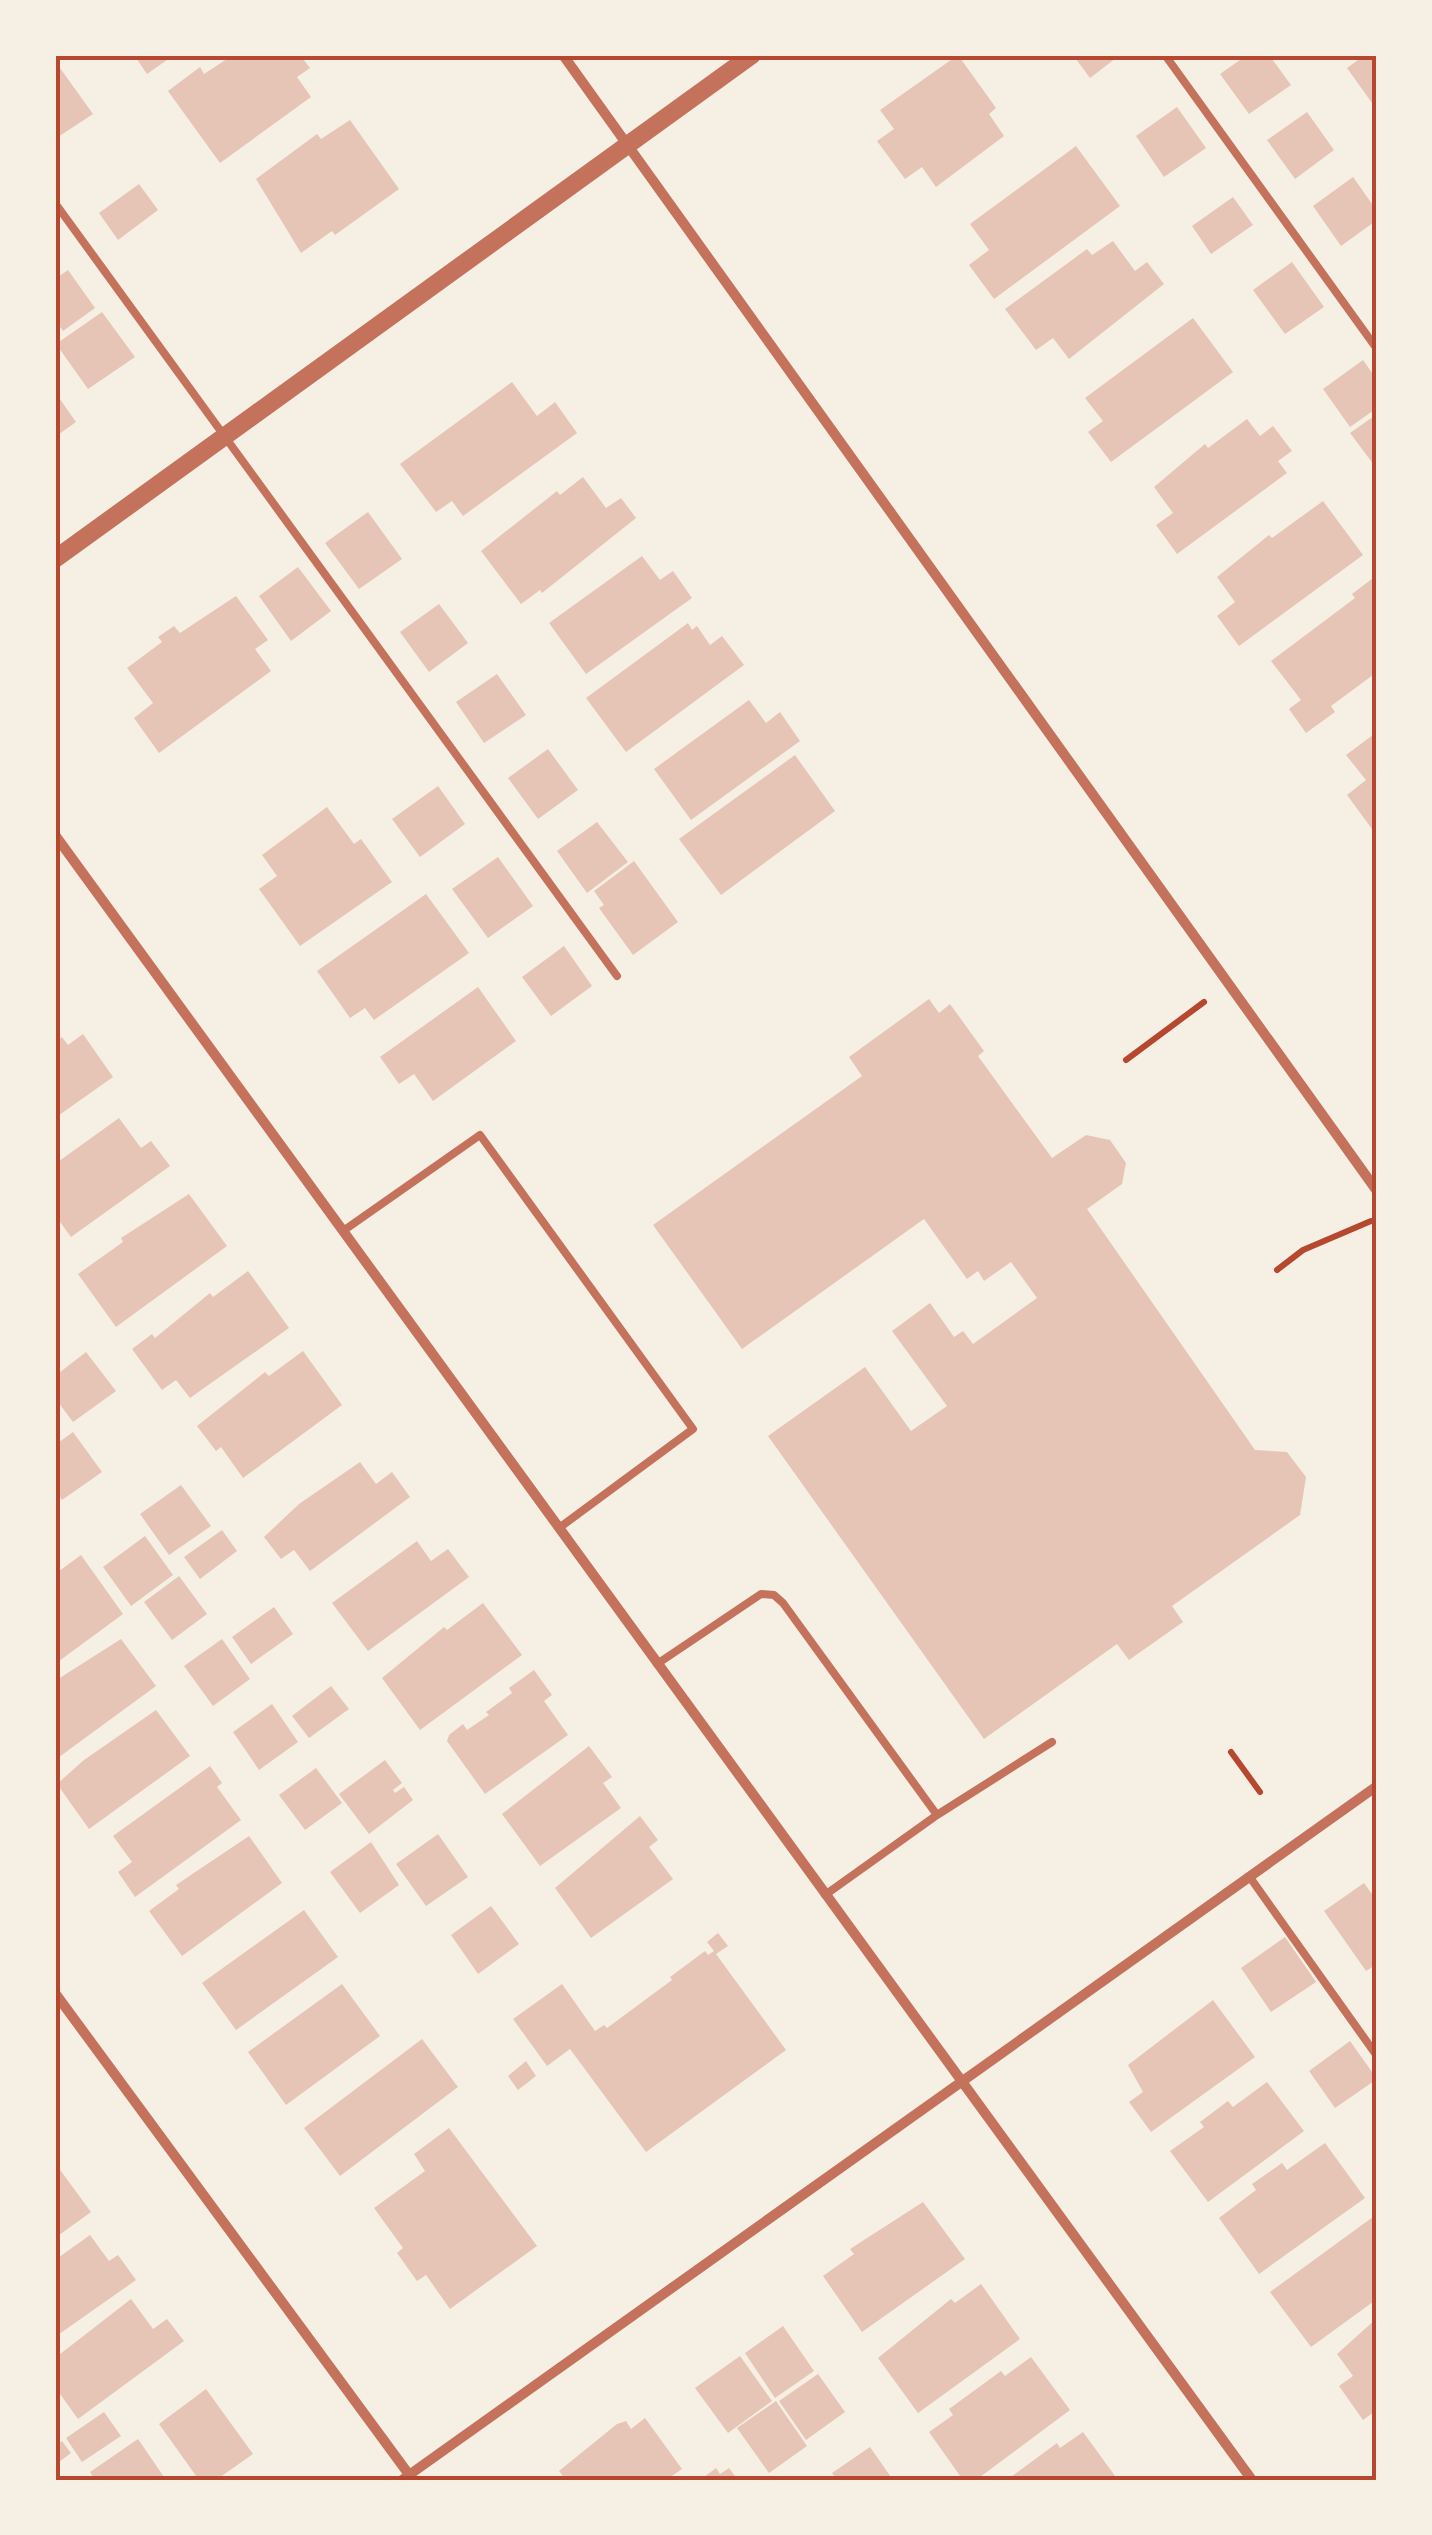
<svg xmlns="http://www.w3.org/2000/svg" width="1432" height="2535" font-family="'Noto Serif',serif">
  <style>
    .building { fill: #e6c5b7 }
    .lines { fill: none; stroke-linecap: round; stroke-linejoin: round }
    .path { stroke: #b5482f; stroke-width: 6 }
    .service { stroke: #c5725c; stroke-width: 8 }
    .minor { stroke: #c5725c; stroke-width: 10 }
    .tertiary { stroke: #c5725c; stroke-width: 18 }
    .neatline { fill: none; stroke: #b5482f; stroke-width: 4 }
  </style>
  <rect width="100%" height="100%" fill="#f6efe4"/>
  <path class="building" d="M134 55H174L147 74Z
    M233 55H300L310 68 297 77 311 97 220 163 168 91 200 67 204 74Z
    M958 55 996 108 989 114 1004 136 936 187 922 167 905 179 877 141 894 129 880 110Z
    M1073 55H1120L1090 78Z
    M1247 55H1269L1291 85 1249 114 1220 74Z
    M1365 55H1377V110L1347 68Z
    M55 61 93 114 55 139Z
    M1177 107 1206 148 1164 177 1136 136Z
    M1307 112 1334 150 1295 179 1267 140Z
    M350 120 399 189 335 235 332 231 301 253 256 179 317 134 321 139Z
    M1076 146 1120 206 994 299 969 265 989 250 970 224Z
    M1353 177 1377 211V220L1341 246 1313 206Z
    M139 184 158 210 118 240 99 213Z
    M1233 197 1253 225 1211 254 1192 226Z
    M1113 241 1135 271 1147 262 1164 284 1069 359 1053 338 1036 350 1005 309 1087 249 1092 255Z
    M1292 262 1324 307 1285 334 1253 290Z
    M68 270 95 308 63 331 55 320V279Z
    M102 312 135 357 88 389 56 344Z
    M1193 318 1233 372 1111 462 1088 432 1103 421 1085 398Z
    M1363 360 1377 380V408L1350 427 1323 389Z
    M512 382 537 416 555 402 577 433 463 516 452 501 436 512 400 464Z
    M55 392 76 422 55 437Z
    M1377 414V469L1350 433Z
    M1247 419 1260 436 1273 426 1292 451 1278 461 1287 473 1177 554 1156 525 1173 513 1154 487 1205 444 1208 448Z
    M583 477 606 508 621 498 636 518 542 593 540 590 521 604 481 551 557 491 560 495Z
    M1323 501 1363 555 1239 646 1217 616 1235 602 1217 577 1269 535 1272 538Z
    M368 512 402 559 359 589 325 543Z
    M642 556 660 580 673 571 692 598 586 674 549 623Z
    M298 567 331 611 291 641 259 596Z
    M1377 575V672L1331 706 1335 712 1306 733 1289 709 1301 700 1271 661 1355 598 1352 594Z
    M236 596 268 640 255 649 271 671 159 753 134 718 153 703 127 668 162 642 158 637 174 626 180 633Z
    M439 604 468 643 429 672 400 632Z
    M688 623 692 630 697 626 710 645 722 636 744 665 626 752 586 698Z
    M497 674 526 715 484 743 456 702Z
    M749 700 766 723 780 712 800 741 691 820 654 769Z
    M1377 732V825L1372 829 1347 795 1366 780 1346 755Z
    M548 749 578 790 538 819 508 778Z
    M795 755 835 811 721 895 679 839Z
    M438 786 465 824 420 857 392 819Z
    M327 807 354 844 361 839 392 882 300 946 259 889 277 876 262 855Z
    M597 822 628 862 587 893 557 851Z
    M498 857 533 906 488 938 452 889Z
    M634 861 678 922 633 955 599 908 604 905 594 891Z
    M426 894 469 953 374 1020 365 1008 350 1018 317 971Z
    M564 946 592 986 551 1016 522 977Z
    M478 987 516 1041 433 1101 414 1074 399 1084 380 1057Z
    M929 999 939 1013 950 1004 984 1051 978 1056 1052 1158 1086 1135 1110 1140 1126 1163 1122 1184 1087 1209 1255 1450 1287 1452 1306 1477 1300 1515 1172 1606 1183 1622 1129 1660 1117 1644 984 1739 768 1436 865 1367 911 1431 947 1406 892 1331 930 1303 954 1337 963 1331 973 1344 1037 1298 1011 1262 984 1281 978 1271 967 1279 924 1219 742 1349 653 1225 862 1076 849 1057Z
    M83 1034 113 1077 55 1118V1042L62 1037 68 1045Z
    M119 1118 141 1148 151 1141 170 1166 71 1237 55 1215V1164Z
    M189 1194 227 1246 116 1327 78 1274 123 1242 121 1238Z
    M248 1271 289 1328 190 1398 176 1380 162 1390 132 1349 152 1334 155 1338 210 1293 213 1297Z
    M303 1351 342 1405 243 1478 221 1447 216 1451 197 1426 265 1372 269 1376Z
    M86 1352 116 1391 73 1422 55 1398V1376Z
    M73 1432 102 1472 62 1500 55 1489V1445Z
    M360 1462 376 1484 392 1472 410 1497 310 1571 294 1550 281 1559 264 1537 299 1504Z
    M181 1485 211 1526 169 1555 140 1514Z
    M222 1530 237 1551 200 1579 184 1557Z
    M145 1536 173 1575 131 1606 103 1567Z
    M417 1541 431 1561 448 1549 469 1577 368 1651 332 1603Z
    M81 1555 123 1614 55 1664V1574Z
    M179 1576 207 1614 172 1640 144 1602Z
    M483 1603 522 1655 420 1730 382 1678 444 1627 447 1630Z
    M274 1607 293 1634 251 1664 232 1637Z
    M121 1639 156 1686 55 1760V1681Z
    M222 1639 250 1679 213 1706 184 1666Z
    M534 1670 552 1695 544 1701 568 1735 485 1794 447 1741 449 1735 463 1724 467 1730 489 1715 486 1712 512 1693 509 1688Z
    M331 1686 349 1709 309 1738 292 1716Z
    M272 1704 298 1742 259 1770 233 1732Z
    M156 1710 190 1756 89 1829 57 1784 84 1760Z
    M589 1746 612 1777 603 1783 621 1808 540 1866 502 1814Z
    M385 1760 402 1783 393 1790 395 1793 404 1787 413 1800 369 1834 339 1794Z
    M210 1766 222 1783 217 1787 241 1820 135 1897 118 1872 132 1862 113 1836Z
    M316 1768 342 1803 305 1830 279 1795Z
    M640 1816 658 1840 649 1847 673 1879 591 1938 555 1888Z
    M438 1834 468 1877 426 1906 396 1864Z
    M249 1836 282 1883 182 1956 149 1911 179 1889 176 1885Z
    M371 1842 399 1885 360 1913 330 1872Z
    M1364 1883 1377 1901V1964L1366 1971 1324 1911Z
    M491 1906 519 1944 478 1974 451 1935Z
    M304 1910 338 1957 236 2030 202 1983Z
    M718 1933 728 1946 716 1954 786 2050 646 2152 570 2049 547 2066 513 2019 562 1984 595 2031 604 2025 607 2028 672 1980 670 1977 705 1951 708 1955 714 1951 707 1942Z
    M1285 1937 1316 1982 1271 2012 1241 1968Z
    M342 1984 380 2036 286 2105 248 2052Z
    M1213 2000 1255 2057 1151 2132 1129 2102 1143 2092 1128 2065Z
    M422 2039 458 2087 340 2176 304 2128Z
    M1350 2041 1377 2079 1335 2108 1309 2071Z
    M526 2061 536 2076 518 2090 508 2076Z
    M1267 2082 1304 2131 1208 2202 1170 2151 1204 2127 1200 2122 1228 2101 1233 2107Z
    M449 2128 537 2246 450 2309 426 2275 417 2281 397 2253 403 2248 374 2208 425 2171 414 2154Z
    M1325 2143 1365 2198 1259 2274 1219 2218 1256 2190 1252 2184 1282 2163 1287 2170Z
    M55 2163 91 2212 55 2238Z
    M923 2202 965 2259 862 2332 823 2276 854 2254 850 2249Z
    M1377 2214V2299L1311 2347 1270 2292Z
    M90 2235 109 2261 118 2255 136 2280 55 2337V2260Z
    M981 2284 1020 2339 918 2413 878 2358 951 2299 955 2303Z
    M131 2299 153 2329 167 2319 184 2341 78 2419 55 2387V2358Z
    M1377 2318V2410L1363 2420 1339 2386 1353 2376 1337 2354Z
    M783 2326 814 2371 775 2398 745 2353Z
    M740 2356 772 2401 728 2433 695 2388Z
    M1031 2357 1070 2410 976 2480H963L929 2432 953 2415 949 2409 1001 2371 1005 2376Z
    M818 2374 845 2412 806 2440 779 2401Z
    M206 2389 253 2454 216 2480H199L159 2424Z
    M776 2401 807 2446 769 2473 737 2428Z
    M104 2412 121 2436 82 2462 66 2438Z
    M645 2418 682 2469 666 2480H566L559 2471 617 2424 626 2421 631 2429Z
    M1083 2432 1118 2480H1007L1057 2443 1060 2448Z
    M138 2439 166 2480H95L90 2472Z
    M62 2441 71 2453 55 2465V2447Z
    M870 2447 893 2480H837L832 2473Z
    M716 2468 720 2474 729 2468 738 2480H700Z"/>
  <g class="lines">
    <path class="path" d="M1126 1060 1204 1002
      M1277 1270 1303 1250 1371 1221
      M1231 1752 1260 1792"/>
    <path class="service" d="M1165 55 1377 349
      M55 203 617 976
      M343 1231 480 1135 693 1429 559 1528
      M657 1664 761 1594 774 1595 783 1603 937 1815 825 1895
      M937 1815 1052 1742
      M1249 1876 1377 2056"/>
    <path class="minor" d="M563 55 1377 1191
      M55 835 1252 2480
      M55 1993 413 2480
      M402 2480 1377 1786"/>
    <path class="tertiary" d="M55 559 752 55"/>
  </g>
  <rect width="1432" height="2535" fill="none" stroke="#f6efe4" stroke-width="115"/>
  <rect x="58" y="58" width="1316" height="2420" class="neatline"/>
</svg>
